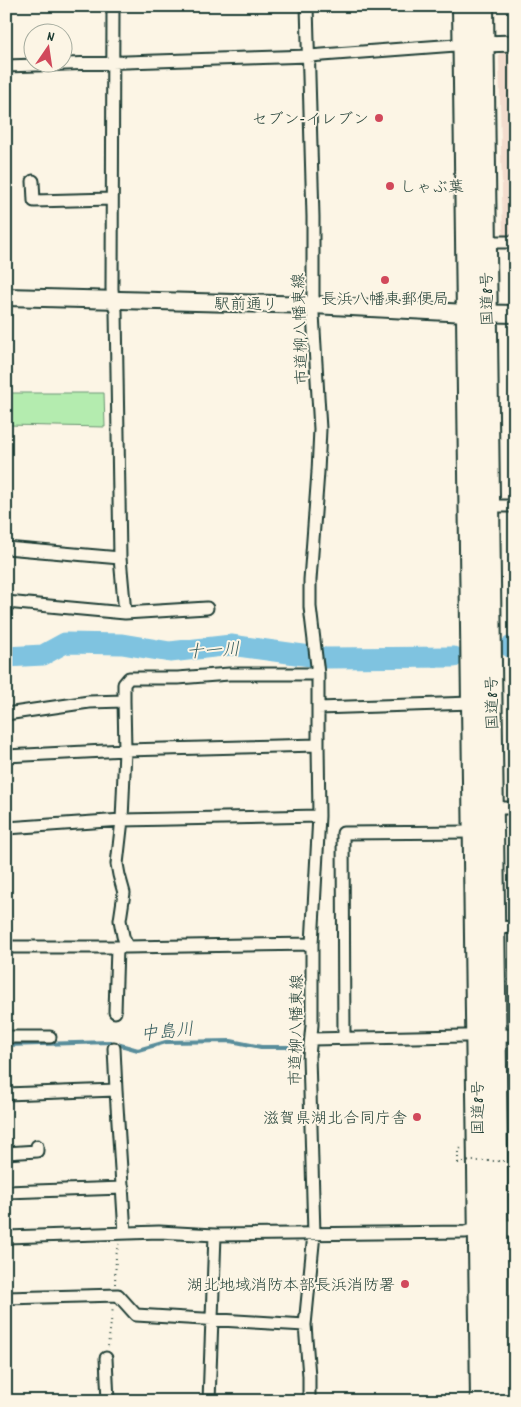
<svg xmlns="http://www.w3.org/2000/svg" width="521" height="1407" font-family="Dekko,'Klee One',sans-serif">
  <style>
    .built { fill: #f3ddce }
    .green { fill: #b4ecaf; stroke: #6a9472 }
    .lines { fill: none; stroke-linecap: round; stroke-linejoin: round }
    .stream { stroke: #598d9b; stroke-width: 4 }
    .river { stroke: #7fc3e0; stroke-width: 21 }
    .minor-casing { stroke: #1f3d34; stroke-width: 15 }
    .tertiary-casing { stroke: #1f3d34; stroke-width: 19 }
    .secondary-casing { stroke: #1f3d34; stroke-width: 20 }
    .trunk-casing { stroke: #1f3d34; stroke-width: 24 }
    .path { stroke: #1f3d34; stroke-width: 2; stroke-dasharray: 1 4; stroke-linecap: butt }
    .minor { stroke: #fcf5e5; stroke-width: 11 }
    .tertiary { stroke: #fcf5e5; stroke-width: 15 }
    .secondary { stroke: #fcf5e5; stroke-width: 16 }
    .trunk { stroke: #fcf5e5; stroke-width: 20 }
    .path-bridge { stroke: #1f3d34; stroke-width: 2; stroke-dasharray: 1 4; stroke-linecap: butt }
    .poi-dot { fill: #d1495b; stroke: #fcf5e5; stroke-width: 2 }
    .labels { text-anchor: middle; stroke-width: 4; stroke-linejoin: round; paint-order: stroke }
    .poi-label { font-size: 16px; fill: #1f3d34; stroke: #fcf5e5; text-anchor: end }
    .street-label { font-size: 16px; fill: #1f3d34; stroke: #fcf5e5 }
    .water-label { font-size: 18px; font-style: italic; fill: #375e5f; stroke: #fcf5e5 }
  </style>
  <rect width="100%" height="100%" fill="#fcf5e5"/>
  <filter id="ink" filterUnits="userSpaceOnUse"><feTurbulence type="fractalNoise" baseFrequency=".02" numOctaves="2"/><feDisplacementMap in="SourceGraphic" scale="10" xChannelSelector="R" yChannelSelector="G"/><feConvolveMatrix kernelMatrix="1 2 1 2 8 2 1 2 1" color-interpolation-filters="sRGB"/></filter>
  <g filter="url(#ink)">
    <path class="built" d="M508 48H515V238H503L499 54Z"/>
    <path class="green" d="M6 393H104L105 427 6 425Z"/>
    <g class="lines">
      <path class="stream" d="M6 1045 110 1042 138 1050 166 1042 231 1041 261 1047H301"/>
      <path class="river" d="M510 647H515
        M6 657 43 655 65 643 122 644 170 652 231 645 325 658 454 657"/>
      <defs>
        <path id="minor" d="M113 6 112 289 113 300 116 311 120 558
          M307 6 313 217V314L320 429 318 472 310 580V607L318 674V745L319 816 312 944V1025L309 1056 314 1234 305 1325 309 1376V1401
          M6 66 309 56 469 44
          M33 181 34 201 112 199
          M485 242H515
          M489 506H515
          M6 548 120 558 125 613 207 608
          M6 602 125 613
          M124 701 125 750 122 820 117 864 119 875 124 893 120 920 123 936 127 947
          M318 708 472 703
          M6 714 89 702 124 701V684L129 678H178L229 674H318
          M6 756 125 750 318 745
          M493 808H515
          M6 820 7 828 122 820 319 816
          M495 928 515 927
          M6 947H127L312 944
          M115 1012 117 947
          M6 1037H50
          M344 1038 343 833 473 832
          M311 1039 515 1035
          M114 1048 116 1090
          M6 1094 116 1090 125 1233
          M6 1153 37 1151V1146
          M6 1192 123 1188
          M6 1237 159 1232 215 1235 465 1232 484 1228
          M6 1298 118 1295 136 1315 305 1325
          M106 1358 108 1401
          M209 1401 215 1235"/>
        <path id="tertiary" d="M483 44 515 43
          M498 1228H515"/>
        <path id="secondary" d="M6 297 313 305 467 313 515 314"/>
        <path id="trunk" d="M463 6 481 1401
          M483 6 500 1401"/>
      </defs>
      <use href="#minor" class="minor-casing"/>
      <use href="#tertiary" class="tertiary-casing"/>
      <use href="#secondary" class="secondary-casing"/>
      <use href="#trunk" class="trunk-casing"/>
      <path class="path" d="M458 1163V1151L461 1148
        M115 1284 116 1256 119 1244
        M108 1346 113 1307"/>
      <use href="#minor" class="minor"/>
      <use href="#tertiary" class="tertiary"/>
      <use href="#secondary" class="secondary"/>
      <use href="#trunk" class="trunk"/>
      <path class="path-bridge" d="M458 1163 471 1161H512"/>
    </g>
  </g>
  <g class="poi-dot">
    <circle cx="379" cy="118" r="5"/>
    <circle cx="390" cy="186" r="5"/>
    <circle cx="385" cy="280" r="5"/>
    <circle cx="417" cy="1117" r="5"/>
    <circle cx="405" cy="1284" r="5"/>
  </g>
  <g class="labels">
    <g class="poi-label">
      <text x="369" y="124">セブン-イレブン</text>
      <text x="400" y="192" text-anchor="start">しゃぶ葉</text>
      <text x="385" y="304" text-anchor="middle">長浜八幡東郵便局</text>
      <text x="407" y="1123">滋賀県湖北合同庁舎</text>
      <text x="395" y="1290">湖北地域消防本部長浜消防署</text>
    </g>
    <g class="street-label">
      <text transform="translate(486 299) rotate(-91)" y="6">国道8号</text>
      <text transform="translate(246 303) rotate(1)" y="6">駅前通り</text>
      <text transform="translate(299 329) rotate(-92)" y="6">市道柳八幡東線</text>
      <text transform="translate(491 703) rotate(-91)" y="6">国道8号</text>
      <text transform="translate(295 1030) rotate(-89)" y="6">市道柳八幡東線</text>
      <text transform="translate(477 1108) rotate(-90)" y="6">国道8号</text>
    </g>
    <g class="water-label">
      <text transform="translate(213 650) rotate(-3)" y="6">十一川</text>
      <text transform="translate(167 1031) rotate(-6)" y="6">中島川</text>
    </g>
  </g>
  <rect width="521" height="1407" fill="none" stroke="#fcf5e5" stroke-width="25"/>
  <rect x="12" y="12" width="496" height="1382" fill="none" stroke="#1f3d34" stroke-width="2" filter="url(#ink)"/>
  <g transform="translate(48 48) rotate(13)"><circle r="24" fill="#fcf5e5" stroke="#a4ab9e"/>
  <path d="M0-4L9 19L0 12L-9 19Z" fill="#d1495b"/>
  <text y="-8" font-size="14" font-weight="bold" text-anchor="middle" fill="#1f3d34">N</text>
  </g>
</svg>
